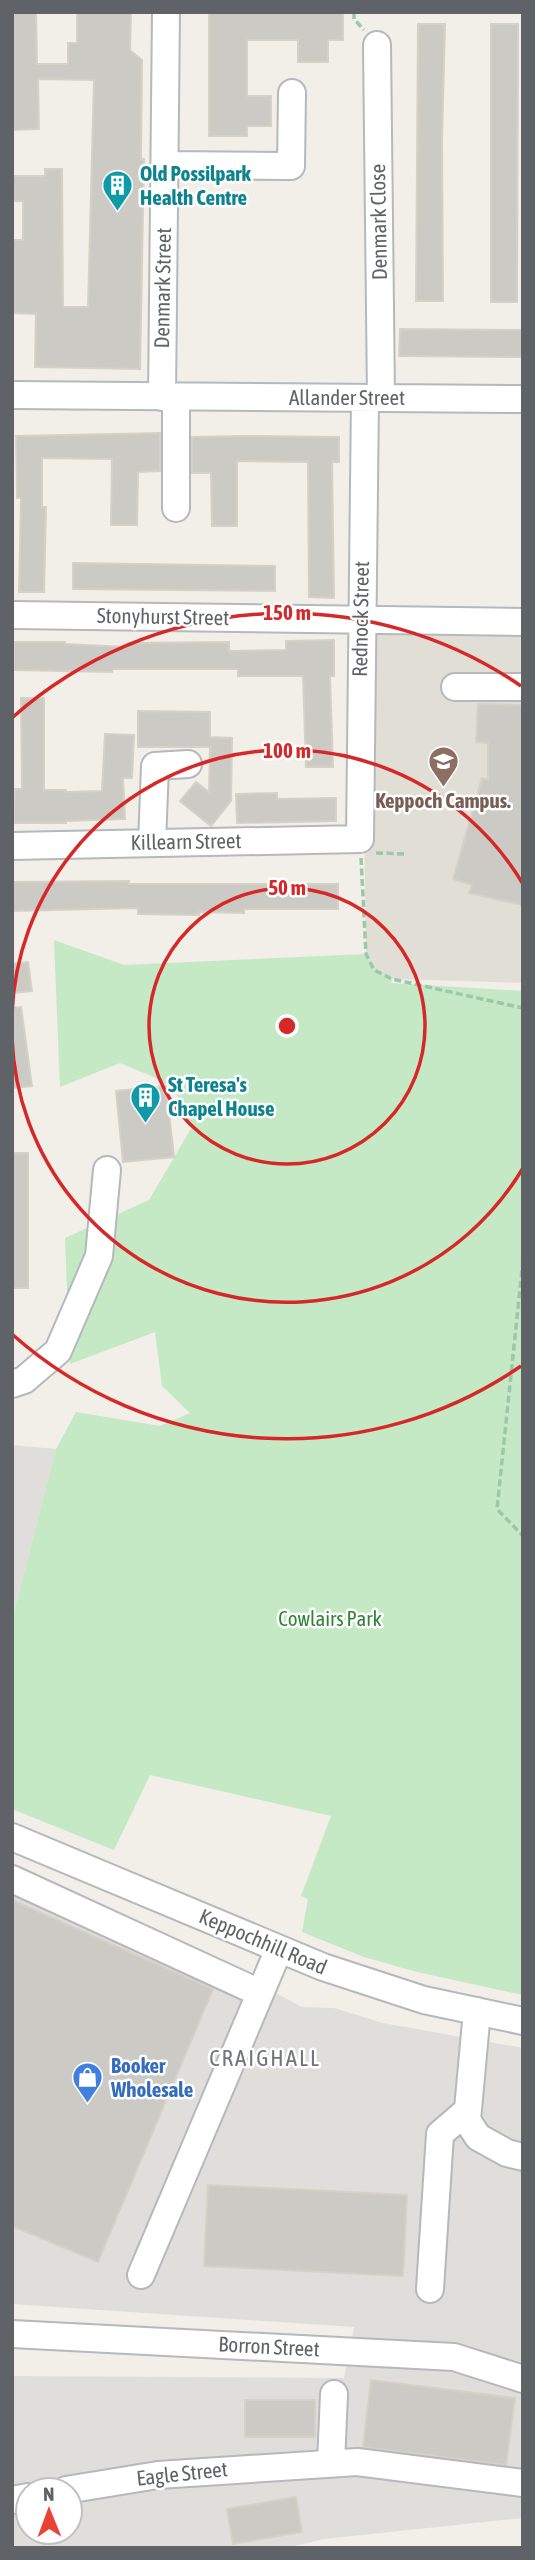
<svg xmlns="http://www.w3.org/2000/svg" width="535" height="2560" font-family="'Asap Condensed',sans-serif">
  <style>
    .industrial { fill: #e0deda; fill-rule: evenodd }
    .education { fill: #e1ded6 }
    .green { fill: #c5e8c5 }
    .building { fill: #cccac5; stroke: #d6d1c6; stroke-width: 2 }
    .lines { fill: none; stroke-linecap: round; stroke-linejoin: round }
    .minor-casing { stroke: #b5b8bc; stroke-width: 30 }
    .path { stroke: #9cc7a9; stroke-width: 3.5; stroke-dasharray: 7 3.5; stroke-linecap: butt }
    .minor { stroke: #fff; stroke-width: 26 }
    .ring { fill: none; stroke: #d62828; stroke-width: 3.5 }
    .labels { text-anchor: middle; stroke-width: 5; stroke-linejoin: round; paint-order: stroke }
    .culture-label { font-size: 21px; font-weight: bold; fill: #0d838f; stroke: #fff; text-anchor: start }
    .street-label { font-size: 21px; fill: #5f6368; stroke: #fff }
    .education-label { font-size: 21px; font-weight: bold; fill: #785e54; stroke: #fff }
    .park-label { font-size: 21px; fill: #348238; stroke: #fff }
    .shop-label { font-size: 21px; font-weight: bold; fill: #366cbe; stroke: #fff; text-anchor: start }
    .neighbourhood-label { font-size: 23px; letter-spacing: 2px; fill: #70757a; stroke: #fff }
    .centre { fill: #d62828; stroke: #fff; stroke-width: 3.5 }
    .ring-label { font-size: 21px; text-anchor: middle; font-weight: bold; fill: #d62828; stroke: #fff; stroke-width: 5; stroke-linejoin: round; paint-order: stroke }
  </style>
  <rect width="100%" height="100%" fill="#f1efe8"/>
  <path class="industrial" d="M12 1445 56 1449 12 1620Z
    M12 1870 174 1939 302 2007 334 2008 383 2023 523 2048V2518L324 2539 287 2548H12V2376L344 2378 354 2327 12 2304ZM28 2490H70V2532H28Z"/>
  <path class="education" d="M361 620 523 622V983L392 979 374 970 366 954Z"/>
  <path class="green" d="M54 940 124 965 366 954 374 970 392 979 391 983 523 991V1995L417 1972 364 1957 302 1932 308 1899 301 1896 331 1816 150 1775 114 1850 12 1809V1620L56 1449 76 1412 160 1426 190 1413 162 1386 155 1332 70 1364 65 1238 149 1200 192 1127 175 1091 156 1078 120 1063 60 1087Z"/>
  <path class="building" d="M12 12H36L37 64H68V43H77V12H131L130 50 142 60 141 159H144L140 369 35 367 36 314 12 313V240H23V201H12V176H45V169H62L63 307H88L94 80 38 79 39 129 12 130Z
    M209 12H343V40H328V62H298V40H247V96H271V126H247V136H209Z
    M418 24H445L442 142 443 301H416Z
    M491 24H518L517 302H491Z
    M400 329 523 330V357L399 356Z
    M160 433V471L138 472 137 525H111L112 459 42 458V507H46L44 592H19L21 498H17L16 436Z
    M246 436 339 437V462H332L334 598 309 597 308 462 237 461V526H212L211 473H192V437Z
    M73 563 275 566V591L73 589Z
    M334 640V676H330L333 767H306L303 676H238V669H113L112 672 14 670V642H65V644L128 647V643L229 642V651L286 650V641Z
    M21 698H44V790H66V792L102 791 105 734 134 735 132 778H123L125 819 66 821V823H14L15 789H22Z
    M478 704 523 705V905L469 893 472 885 453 879 482 778 488 780V743L476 742Z
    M138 711 210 712V737L232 738 231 801 211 826 180 801 196 782 209 792 210 747H138Z
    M277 793V799L336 798V821L237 823 236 794Z
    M129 881V884H338V909H244V913L199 912V915L138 914V908L12 911V882Z
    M28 962 32 991 12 993V964Z
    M21 1007 32 1086 12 1088V1008Z
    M166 1086 174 1157 123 1162 116 1091Z
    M12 1153H28V1288H12Z
    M12 1900 213 1989 98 2262 12 2226Z
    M208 2185 407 2195 403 2276 204 2266Z
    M371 2380 515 2398 506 2465 363 2447Z
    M245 2400H315V2437H245Z
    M296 2497 302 2532 233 2544 227 2509Z"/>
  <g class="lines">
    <defs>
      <path id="minor" d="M377 45 381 398
        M165 165 291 166 292 93
        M12 395 519 399
        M162 397 166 12
        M176 397V508
        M12 615 523 622
        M455 687H523
        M152 843 155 766 188 764
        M12 846 360 839 365 398
        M12 1384 24 1380 58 1351 99 1256 107 1170
        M12 1837 323 1967 424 2000 523 2021
        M12 1879 260 1993
        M477 2011 467 2120 478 2137 507 2153 523 2157
        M141 2275 279 1949
        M430 2289 440 2134 468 2110
        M12 2334 454 2357 523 2379
        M331 2463 334 2394
        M66 2490 158 2475 357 2462 523 2483
        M12 2500 28 2497"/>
    </defs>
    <use href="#minor" class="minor-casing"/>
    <path class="path" d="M354 12V19L364 30
      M376 853 407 854
      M361 858 366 954 374 970 392 979 523 1008
      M523 1260 497 1509 523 1536"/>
    <use href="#minor" class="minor"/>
  </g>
  <g class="ring">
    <circle cx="287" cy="1026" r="138"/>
    <path d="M523 1168A275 275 0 0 1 12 1038M12 1014A275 275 0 0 1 523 884"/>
    <path d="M521 1366A413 413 0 0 1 13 1335M13 717A413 413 0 0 1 521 686"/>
  </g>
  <defs>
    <symbol id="building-pin" viewBox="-11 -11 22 30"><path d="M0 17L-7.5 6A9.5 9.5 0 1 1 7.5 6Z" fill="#0f9aa8" stroke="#fff"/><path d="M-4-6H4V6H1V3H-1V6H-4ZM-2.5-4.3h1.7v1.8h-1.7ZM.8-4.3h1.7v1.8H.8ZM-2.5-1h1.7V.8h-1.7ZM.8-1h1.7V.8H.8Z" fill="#fff"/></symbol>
    <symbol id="school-pin" viewBox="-11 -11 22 30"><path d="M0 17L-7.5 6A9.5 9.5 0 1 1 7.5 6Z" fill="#8d6e63" stroke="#fff"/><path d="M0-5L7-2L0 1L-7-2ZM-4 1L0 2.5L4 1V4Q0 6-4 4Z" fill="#fff"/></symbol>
    <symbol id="shop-pin" viewBox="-11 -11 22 30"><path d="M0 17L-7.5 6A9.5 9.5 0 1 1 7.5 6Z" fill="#3f7fe0" stroke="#fff"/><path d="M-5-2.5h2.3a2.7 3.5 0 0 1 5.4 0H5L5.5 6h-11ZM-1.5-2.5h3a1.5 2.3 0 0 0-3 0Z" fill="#fff"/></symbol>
  </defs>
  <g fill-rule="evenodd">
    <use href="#building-pin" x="100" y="168" width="35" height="47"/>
    <use href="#school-pin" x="426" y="744" width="35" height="47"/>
    <use href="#building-pin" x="128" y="1080" width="35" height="47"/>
    <use href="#shop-pin" x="70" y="2060" width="35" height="47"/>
  </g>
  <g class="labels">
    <g class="culture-label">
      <text x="140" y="181">Old Possilpark<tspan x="140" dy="24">Health Centre</tspan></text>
      <text x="168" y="1092">St Teresa's<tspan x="168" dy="24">Chapel House</tspan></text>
    </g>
    <g class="street-label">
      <text transform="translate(379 222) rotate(-91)" y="7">Denmark Close</text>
      <text transform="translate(163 288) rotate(-89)" y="7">Denmark Street</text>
      <text x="347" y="405">Allander Street</text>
      <text transform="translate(163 617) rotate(1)" y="7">Stonyhurst Street</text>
      <text transform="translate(361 619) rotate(-89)" y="7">Rednock Street</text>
      <text transform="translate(186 842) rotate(-1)" y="7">Killearn Street</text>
      <text transform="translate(263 1942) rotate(23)" y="7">Keppochhill Road</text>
      <text transform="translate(269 2347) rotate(3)" y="7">Borron Street</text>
      <text transform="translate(182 2474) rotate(-6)" y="7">Eagle Street</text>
    </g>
    <g class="education-label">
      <text x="443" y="808">Keppoch Campus.</text>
    </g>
    <g class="park-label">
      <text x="330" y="1626">Cowlairs Park</text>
    </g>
    <g class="shop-label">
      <text x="111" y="2073">Booker<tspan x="111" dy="24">Wholesale</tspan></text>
    </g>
    <g class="neighbourhood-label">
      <text x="265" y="2066">CRAIGHALL</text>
    </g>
  </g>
  <circle cx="287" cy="1026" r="10" class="centre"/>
  <g class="ring-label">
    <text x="287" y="620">150 m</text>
    <text x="287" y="758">100 m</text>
    <text x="287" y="895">50 m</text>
  </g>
  <rect width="535" height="2560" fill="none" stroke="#5f6368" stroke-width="28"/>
  <g transform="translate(49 2511) rotate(359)"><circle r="33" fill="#ffffff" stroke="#bfc1c3" stroke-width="2"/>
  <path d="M0-5L12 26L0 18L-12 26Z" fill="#ea4335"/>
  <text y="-10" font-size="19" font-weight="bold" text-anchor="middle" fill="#5f6368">N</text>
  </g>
</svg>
